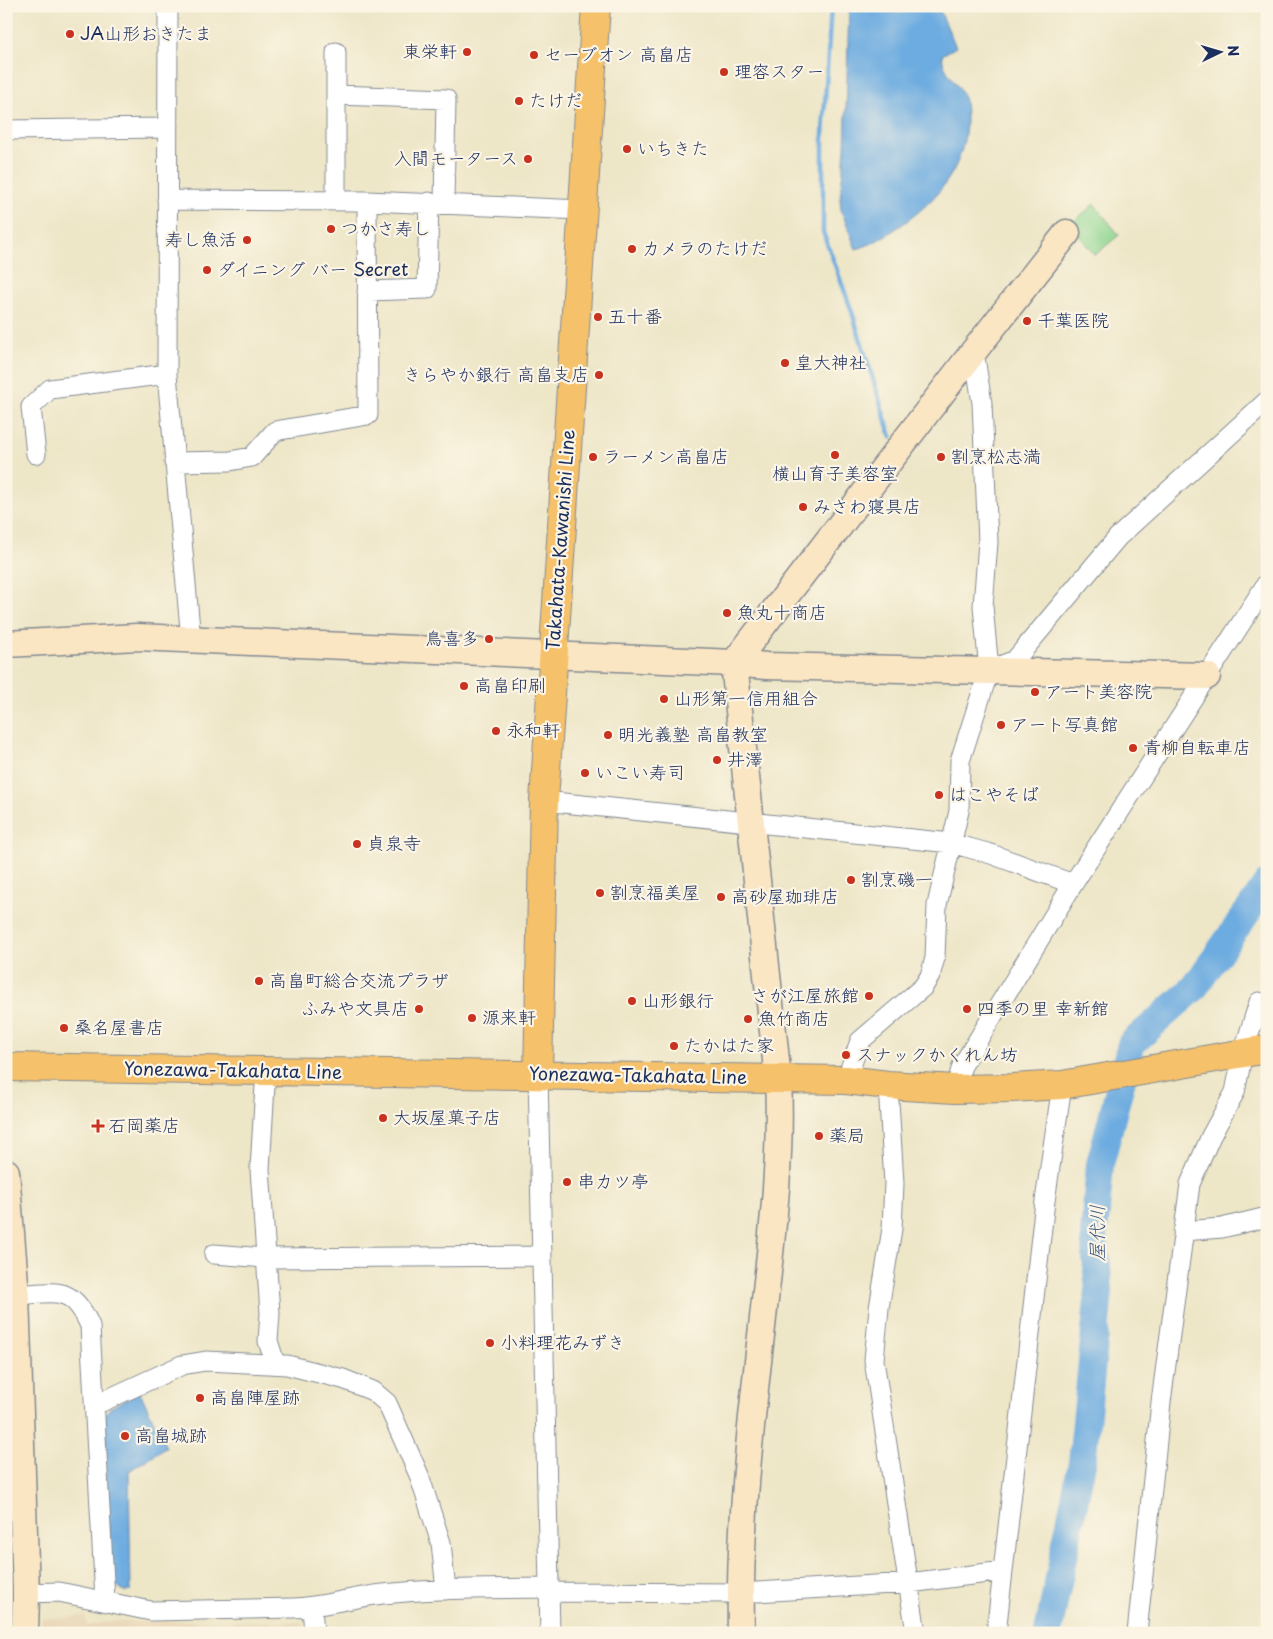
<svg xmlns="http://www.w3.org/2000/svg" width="1273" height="1639" font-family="'Playpen Sans','Klee One',sans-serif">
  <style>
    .built { fill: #ead9ba }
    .green { fill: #8ed58f; stroke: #548276 }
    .water { fill: #6dace0; stroke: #446e9f }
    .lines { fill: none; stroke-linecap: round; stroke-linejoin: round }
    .stream { stroke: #6dace0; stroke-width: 4.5 }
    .river { stroke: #6dace0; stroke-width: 28 }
    .street-casing { stroke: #848a92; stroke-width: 21 }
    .secondary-casing { stroke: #848a92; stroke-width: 29 }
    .primary-casing { stroke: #848a92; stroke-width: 30 }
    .street { stroke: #fff; stroke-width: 19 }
    .secondary { stroke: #fbe6c4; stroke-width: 26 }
    .primary { stroke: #f5c16b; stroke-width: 28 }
    .poi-dot { fill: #c8321e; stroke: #fcf5e5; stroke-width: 2 }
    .labels { text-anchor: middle; stroke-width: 4.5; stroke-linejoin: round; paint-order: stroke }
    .poi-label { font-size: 18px; fill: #1b2f5e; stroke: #fcf5e5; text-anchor: start }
    .street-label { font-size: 18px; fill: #1b2f5e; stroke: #fcf5e5 }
    .water-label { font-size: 19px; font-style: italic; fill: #345485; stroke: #fcf5e5 }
  </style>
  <rect width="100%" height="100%" fill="#fcf5e5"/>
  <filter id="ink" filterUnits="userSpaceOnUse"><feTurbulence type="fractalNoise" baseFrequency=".02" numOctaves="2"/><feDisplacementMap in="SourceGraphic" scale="10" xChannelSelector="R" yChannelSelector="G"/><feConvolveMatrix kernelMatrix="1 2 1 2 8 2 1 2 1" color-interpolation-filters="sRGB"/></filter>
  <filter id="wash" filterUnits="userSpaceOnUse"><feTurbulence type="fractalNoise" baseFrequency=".0096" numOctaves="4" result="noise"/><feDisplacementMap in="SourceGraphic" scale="20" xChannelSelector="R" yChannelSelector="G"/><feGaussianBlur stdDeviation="1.12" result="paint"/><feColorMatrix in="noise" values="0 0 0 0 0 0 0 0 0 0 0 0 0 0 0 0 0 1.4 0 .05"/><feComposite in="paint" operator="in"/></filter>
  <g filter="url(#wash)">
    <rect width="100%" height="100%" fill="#ede6c7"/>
    <path class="built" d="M85 1616 87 1626 113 1621 301 1622 308 1633H40L42 1619Z"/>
    <path class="green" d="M1094 204 1119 235 1095 255 1070 225Z"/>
    <path class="water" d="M849 6H938L956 47 942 55C943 76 963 86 965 102 972 160 942 198 897 228 883 237 872 245 856 249L841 210 840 199 845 150Z
      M140 1392 166 1447 129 1471 131 1591 125 1592 110 1580 104 1417 110 1408Z"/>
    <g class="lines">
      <path class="stream" d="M831 6 823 134V232L851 309 891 437"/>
      <path class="river" d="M1048 1633 1082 1463 1099 1291 1094 1234 1100 1164 1131 1044 1194 988 1267 884"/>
    </g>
  </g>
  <g filter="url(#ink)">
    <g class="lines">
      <defs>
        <path id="street" d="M168 6 167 374 191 640
          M336 52V200
          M337 95 446 99 444 203
          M6 130 167 128
          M167 200 367 201 583 210
          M367 291 427 289 429 202
          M36 454 31 407 50 389 167 374
          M174 462 230 461 252 457 275 431 368 415 367 201
          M992 669 1015 660 1118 537 1267 401
          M544 801 951 843 991 854 1073 884
          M266 1069 260 1169 270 1313 268 1341 275 1363
          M538 1074 550 1633
          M846 1080 860 1041 923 987 930 976 935 958 937 905 959 811 960 761 989 670 983 606 988 542 982 403 974 351
          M888 1085 894 1183 892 1229 879 1308 874 1360 916 1633
          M955 1089 962 1066 1073 884 1267 583
          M1183 1231 1222 1228 1267 1217
          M214 1254 265 1258 542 1256
          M16 1295C56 1293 72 1284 90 1326L105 1600
          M95 1405 182 1365 206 1361 287 1365 343 1379 373 1391 387 1403 419 1475 441 1543 446 1590
          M26 1593 59 1592 151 1611 293 1608C323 1607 352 1597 383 1594 435 1588 490 1589 543 1588L557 1592 740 1593 909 1583 1003 1571
          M312 1607 314 1633
          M996 1633 1045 1201 1062 1085
          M1137 1633 1161 1402 1190 1184 1211 1136 1235 1092 1243 1053 1259 1002"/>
        <path id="secondary" d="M6 644 137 637 734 663 766 666 1207 676
          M6 1172 16 1295 26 1593 25 1633
          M741 1633C739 1530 750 1429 762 1327 771 1244 782 1162 778 1079L734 663 974 351 1067 233"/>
        <path id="primary" d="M6 1067 778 1079 846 1080 888 1085 955 1089 1012 1088 1062 1085 1267 1049
          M538 1074 544 801 596 6"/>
      </defs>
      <use href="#street" class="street-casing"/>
      <use href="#secondary" class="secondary-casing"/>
      <use href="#primary" class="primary-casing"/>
      <use href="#street" class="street"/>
      <use href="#secondary" class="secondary"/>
      <use href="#primary" class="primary"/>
    </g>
  </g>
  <g class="poi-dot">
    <circle cx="70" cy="34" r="5"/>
    <circle cx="467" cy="52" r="5"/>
    <circle cx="534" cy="55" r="5"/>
    <circle cx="724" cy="72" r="5"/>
    <circle cx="519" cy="101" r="5"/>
    <circle cx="627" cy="149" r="5"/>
    <circle cx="528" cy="159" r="5"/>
    <circle cx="331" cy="229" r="5"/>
    <circle cx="247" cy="240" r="5"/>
    <circle cx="632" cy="249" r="5"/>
    <circle cx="207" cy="270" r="5"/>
    <circle cx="598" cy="317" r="5"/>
    <circle cx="1027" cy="321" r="5"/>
    <circle cx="785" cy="363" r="5"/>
    <circle cx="599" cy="375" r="5"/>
    <circle cx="835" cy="455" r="5"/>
    <circle cx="593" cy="457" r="5"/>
    <circle cx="941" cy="457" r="5"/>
    <circle cx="803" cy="507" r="5"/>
    <circle cx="727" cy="613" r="5"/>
    <circle cx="489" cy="639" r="5"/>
    <circle cx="464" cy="686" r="5"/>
    <circle cx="1035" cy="692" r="5"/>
    <circle cx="664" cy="699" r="5"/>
    <circle cx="1001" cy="725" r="5"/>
    <circle cx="496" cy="731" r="5"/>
    <circle cx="608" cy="735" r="5"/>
    <circle cx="1133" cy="748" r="5"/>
    <circle cx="717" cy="760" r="5"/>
    <circle cx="585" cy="773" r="5"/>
    <circle cx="939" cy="795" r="5"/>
    <circle cx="357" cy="844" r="5"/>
    <circle cx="851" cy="880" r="5"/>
    <circle cx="600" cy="893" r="5"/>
    <circle cx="721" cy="897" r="5"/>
    <circle cx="259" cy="981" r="5"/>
    <circle cx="869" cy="996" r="5"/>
    <circle cx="632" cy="1001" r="5"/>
    <circle cx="419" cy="1009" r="5"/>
    <circle cx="967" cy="1009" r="5"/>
    <circle cx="472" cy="1018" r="5"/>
    <circle cx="748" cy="1019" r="5"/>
    <circle cx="64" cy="1028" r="5"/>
    <circle cx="674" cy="1046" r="5"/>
    <circle cx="846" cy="1055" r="5"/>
    <circle cx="383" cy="1118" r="5"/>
    <path d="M95.5 1118.5h5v5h5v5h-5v5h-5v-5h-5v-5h5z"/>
    <circle cx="819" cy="1136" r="5"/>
    <circle cx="567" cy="1182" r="5"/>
    <circle cx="490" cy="1343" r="5"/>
    <circle cx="200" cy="1398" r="5"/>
    <circle cx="125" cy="1436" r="5"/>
  </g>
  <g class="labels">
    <g class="poi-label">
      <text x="80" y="40">JA山形おきたま</text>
      <text x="457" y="58" text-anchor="end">東栄軒</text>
      <text x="544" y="61">セーブオン 高畠店</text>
      <text x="734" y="78">理容スター</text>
      <text x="529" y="107">たけだ</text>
      <text x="637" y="155">いちきた</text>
      <text x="518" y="165" text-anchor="end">入間モータース</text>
      <text x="341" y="235">つかさ寿し</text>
      <text x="237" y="246" text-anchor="end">寿し魚活</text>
      <text x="642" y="255">カメラのたけだ</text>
      <text x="217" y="276">ダイニング バー Secret</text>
      <text x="608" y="323">五十番</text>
      <text x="1037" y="327">千葉医院</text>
      <text x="795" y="369">皇大神社</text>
      <text x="589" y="381" text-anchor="end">きらやか銀行 高畠支店</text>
      <text x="603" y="463">ラーメン高畠店</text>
      <text x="951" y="463">割烹松志満</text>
      <text x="835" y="480" text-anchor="middle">横山育子美容室</text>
      <text x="813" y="513">みさわ寝具店</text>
      <text x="737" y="619">魚丸十商店</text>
      <text x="479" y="645" text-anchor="end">鳥喜多</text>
      <text x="474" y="692">高畠印刷</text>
      <text x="1045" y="698">アート美容院</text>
      <text x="674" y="705">山形第一信用組合</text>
      <text x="1011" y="731">アート写真館</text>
      <text x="506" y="737">永和軒</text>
      <text x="618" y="741">明光義塾 高畠教室</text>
      <text x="1143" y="754">青柳自転車店</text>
      <text x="727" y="766">井澤</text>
      <text x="595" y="779">いこい寿司</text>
      <text x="949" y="801">はこやそば</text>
      <text x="367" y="850">貞泉寺</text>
      <text x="861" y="886">割烹磯一</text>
      <text x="610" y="899">割烹福美屋</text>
      <text x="731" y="903">高砂屋珈琲店</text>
      <text x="269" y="987">高畠町総合交流プラザ</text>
      <text x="859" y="1002" text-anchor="end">さが江屋旅館</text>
      <text x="642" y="1007">山形銀行</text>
      <text x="409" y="1015" text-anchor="end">ふみや文具店</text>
      <text x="977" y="1015">四季の里 幸新館</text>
      <text x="482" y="1024">源来軒</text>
      <text x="758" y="1025">魚竹商店</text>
      <text x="74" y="1034">桑名屋書店</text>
      <text x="684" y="1052">たかはた家</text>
      <text x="856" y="1061">スナックかくれん坊</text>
      <text x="393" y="1124">大坂屋菓子店</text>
      <text x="108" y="1132">石岡薬店</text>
      <text x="829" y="1142">薬局</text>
      <text x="577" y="1188">串カツ亭</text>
      <text x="500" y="1349">小料理花みずき</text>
      <text x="210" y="1404">高畠陣屋跡</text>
      <text x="135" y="1442">高畠城跡</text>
    </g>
    <g class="street-label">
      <text transform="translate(561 540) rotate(-86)" y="6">Takahata-Kawanishi Line</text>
      <text transform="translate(233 1071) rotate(1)" y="6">Yonezawa-Takahata Line</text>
      <text transform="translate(638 1076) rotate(1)" y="6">Yonezawa-Takahata Line</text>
    </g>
    <g class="water-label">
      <text transform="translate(1097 1233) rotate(-90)" y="7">屋代川</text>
    </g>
  </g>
  <rect width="1273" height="1639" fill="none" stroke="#fcf5e5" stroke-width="25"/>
  <g transform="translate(1220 52) rotate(85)" stroke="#fcf5e5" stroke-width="4" paint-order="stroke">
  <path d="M0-4L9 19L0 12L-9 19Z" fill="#1b2f5e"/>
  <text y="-8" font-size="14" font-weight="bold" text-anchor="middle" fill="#1b2f5e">N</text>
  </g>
</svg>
